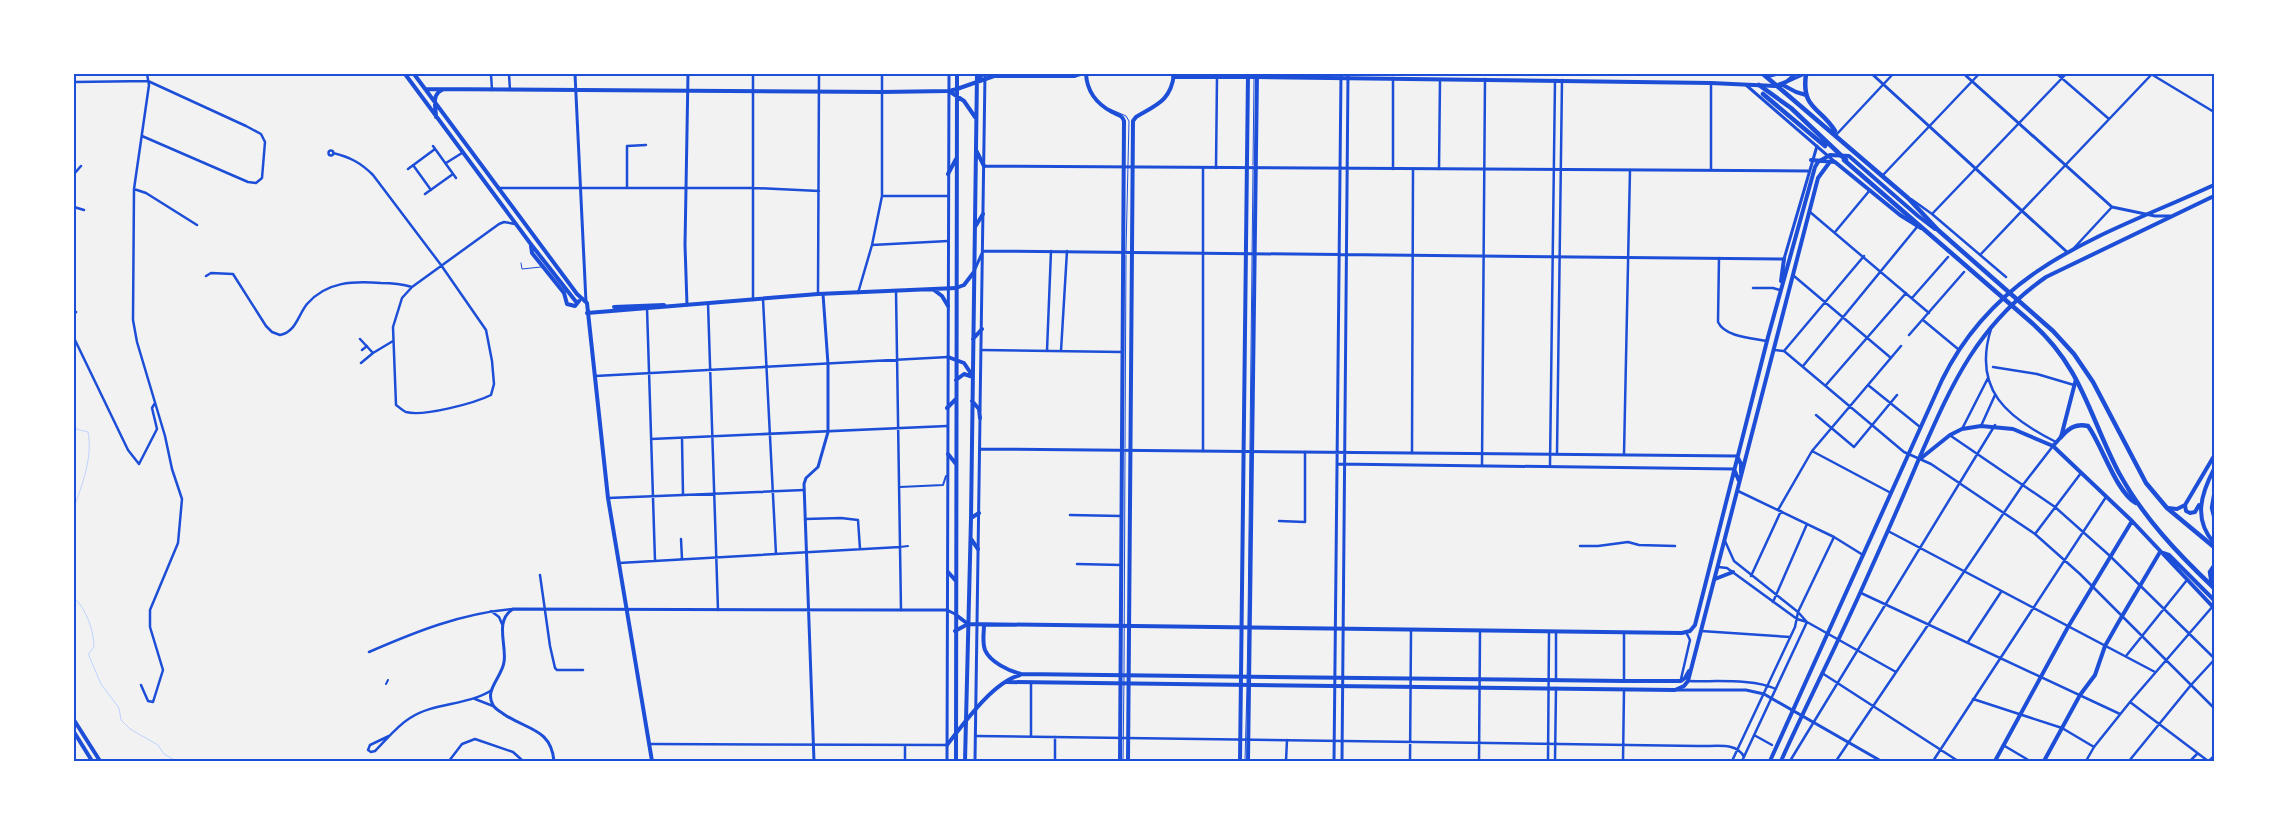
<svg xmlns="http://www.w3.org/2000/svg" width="2288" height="835" font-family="'Fira Sans',sans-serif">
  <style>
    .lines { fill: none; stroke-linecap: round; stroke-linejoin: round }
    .stream { stroke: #bfd3fe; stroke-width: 1 }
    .service { stroke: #1d4ed8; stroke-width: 1 }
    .pedestrian { stroke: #1d4ed8; stroke-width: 2 }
    .minor { stroke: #1d4ed8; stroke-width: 2.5 }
    .tertiary { stroke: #1d4ed8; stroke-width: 3 }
    .secondary { stroke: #1d4ed8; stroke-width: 4 }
    .primary { stroke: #1d4ed8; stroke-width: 4 }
    .trunk { stroke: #1d4ed8; stroke-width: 4.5 }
    .neatline { fill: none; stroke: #1d4ed8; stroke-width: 2 }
  </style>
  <rect width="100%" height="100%" fill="#f2f2f2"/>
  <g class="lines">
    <path class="stream" d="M74 416 76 429 88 432C93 457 82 485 74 508
      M74 598C86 608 94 631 94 647L89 653V656L101 684 119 708 121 720 130 729 158 745 164 754 176 761"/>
    <path class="service" d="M1110 109 1126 116 1129 121 1126 251
      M1253 165 1254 79
      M521 263 522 269 541 267
      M1125 448 1126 255
      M1248 625 1253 169
      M1124 673 1125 452
      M1247 683 1248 629
      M1123 761 1124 677
      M1245 761 1247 687"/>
    <path class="pedestrian" d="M900 487 943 485 946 476
      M900 547 908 546
      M386 684 388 680"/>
    <path class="minor" d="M491 74 492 90
      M509 74 510 90
      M2057 74 2109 119
      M2151 74 2214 112
      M74 82 148 81 246 126 261 134 265 142 262 178 256 183 248 182 142 136
      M1787 82 1805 74
      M1711 83V170
      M1836 135 1893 74
      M433 146 456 178
      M328.5 153a2.5 2.5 0 1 1 5 0a2.5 2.5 0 1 1-5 0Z
      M333 153C350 157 361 163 373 175L441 265 486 330 492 361 494 384 491 395C475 403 423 417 406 412 403 411 399 407 396 405L393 327 402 298 412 287 499 224 504 222 515 224
      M446 163 462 153
      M413 165 431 190
      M1203 168V451
      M1216 168 1217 77
      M408 169 435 149
      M1393 169V78
      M1439 169 1440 80
      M74 174 81 166
      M1883 175 1979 74
      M627 187V146L646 145
      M499 188H754L819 191
      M134 189 146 193 197 225
      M425 194 453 174
      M882 196H948
      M1911 199 1932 214 2006 277
      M74 207 84 210
      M1810 212 1929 313
      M1932 214 2066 74
      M1835 232 1870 190
      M872 245 948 241
      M2074 248 2112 207
      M1980 255 2152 74
      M1719 258 1718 322C1725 337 1752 338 1767 341
      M206 276 211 273 233 274 266 326 272 332 280 335C296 332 298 315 307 304 327 281 354 281 381 283 392 283 402 284 412 287
      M1794 276 1891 358
      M1753 288H1773L1780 290
      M896 291 901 610
      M858 293 872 245 882 196V74
      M818 294 819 74
      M1912 298 1948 257
      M763 299 776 554
      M753 300V74
      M708 303 718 610
      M647 308 655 561
      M74 314 76 312
      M1923 320 1958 349
      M1991 329C1972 390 2008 418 2056 442
      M1909 335 1964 272
      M74 338 128 450 139 464 157 429 152 408 155 403
      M360 339 373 353 393 341
      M362 350 367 346
      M981 350 1122 352
      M1774 350 1784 351 1904 452 1931 464 2035 534 2080 574 2214 708
      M1047 351 1051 251
      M1061 351 1067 251
      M1784 351 1864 256
      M361 363 373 353
      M1803 366 1917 227
      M1993 367 2037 374 2074 385
      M595 376 948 357
      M1826 385 1906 293
      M1868 385 1920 427
      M1816 415 1854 447 1897 395
      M1981 426 1995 395
      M1962 429 1988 378
      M1951 436 2055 507 2110 556 2214 658
      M682 438 683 495
      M651 439 947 426
      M1812 451 1891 493
      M1412 453 1413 169
      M1557 454 1562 80
      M1624 454 1630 170
      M1482 465 1485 79
      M1550 465 1555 80
      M2214 490 2211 508 2214 520
      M1738 491 1834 537 1863 555
      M608 498 804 490
      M1778 510 1812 451 1901 346
      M1070 515 1121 516
      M805 519 841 518 858 520 860 549
      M1279 521 1305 522V452
      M1888 531 2155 672
      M2035 534 2081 473
      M681 539 682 559
      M1725 541 1734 561 1798 612 1806 621
      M1580 546H1598L1628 542 1639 545 1675 546
      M619 563 900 547
      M1077 564 1121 565
      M1718 567 1727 568 1797 619 1807 622 1896 672
      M540 575 550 646 555 668 557 670H583
      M1751 576 1781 511
      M1861 593 2120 714
      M1773 602 1807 524
      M491 611 499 617 502 624
      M1701 631 1790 637
      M1624 633V681
      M1968 642 2001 592
      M369 652C415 632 462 613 513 609
      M2126 656 2187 580
      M1822 673 1958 761
      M1556 679V632
      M1681 679 1690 640 1686 632
      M1688 681C1713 682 1754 678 1776 689
      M1031 682V736
      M141 685 148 701 153 702 163 670 150 627V610L178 543 182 499 172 469 165 436 137 342 133 320 134 189 149 85 147 74
      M475 699 493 706
      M1973 699 2062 728 2094 747
      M2130 702 2208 761
      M1754 735 1772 745
      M389 736 370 745 368 750 371 752 375 751C386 740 397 726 410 718 434 702 467 706 492 690
      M976 736 1698 746C1713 747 1737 741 1744 757
      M649 744 947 745
      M2003 745 2030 761
      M449 761 462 744 475 739 513 752 523 761
      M905 761V745
      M1055 761V737
      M1286 761 1287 740
      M1410 761 1411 631
      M1479 761 1480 631
      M1548 761 1549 632
      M1555 761 1556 688
      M1623 761 1624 690
      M1732 761 1795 627 1798 612 1834 537
      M1742 761 1807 622
      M1790 761 1995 425
      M1836 761 2022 486 2053 446
      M1933 761 2106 497
      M2086 761 2094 747 2130 702 2213 606
      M2129 761 2191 685 2214 660
      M2190 761 2197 754
      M2209 761 2214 756"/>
    <path class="tertiary" d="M575 74 586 302
      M1872 74 2067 252
      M1964 74 2112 207 2155 216H2170
      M1746 85 1835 162
      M984 166 1808 171
      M975 269 983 251 1784 259 1817 146
      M687 305 685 245 688 74
      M980 411 985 74
      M980 449 1737 456
      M1337 464 1734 469
      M1677 690H1746L1764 694 1881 761
      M554 761C551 729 528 730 505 715 501 712 495 709 493 705 484 690 502 677 504 662 507 645 494 621 513 609L901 610H947L955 614
      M814 761 804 484 806 478 818 467 828 432V364L823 294
      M947 761 949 74
      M975 761 980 417
      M1334 761 1341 74
      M1342 761 1348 74"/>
    <path class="secondary" d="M405 74 530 243 577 303
      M414 74 577 294 587 303 608 498 652 761
      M1257 77 1711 83 1775 86 1786 82 1796 74
      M1781 84 1796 92 1806 95
      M425 89 882 92 949 91 957 89
      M436 117C436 107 431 95 442 90
      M1811 160 1835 162 1900 215 1921 228
      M531 246 532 253 564 293 567 304 575 306 579 301
      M1781 281 1784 259
      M934 290 942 296 948 306
      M614 307 664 305
      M587 313 818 294 956 288 964 285 974 272
      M2053 446 2061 437 2076 379
      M1737 456 1741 464V473
      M1920 459 1950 435 1962 429 1981 426 2013 429 2053 446 2132 521 2214 608
      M1734 469 1739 481
      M2214 469C2201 494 2193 519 2214 543
      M2185 505 2186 511 2190 513 2195 512 2199 505
      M2168 508 2177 509 2185 505 2214 456
      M1715 579 1733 572
      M956 615 968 624
      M984 625C984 633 982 642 985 650 990 662 1009 671 1021 674L1624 681H1681L1685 678 1689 671
      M955 631 968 624 1682 633 1690 631 1695 625 1768 337 1815 167 1818 162 1830 155 1849 156 1918 216 1935 229
      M1007 682 1675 690 1684 686 1688 681 1818 178 1829 163
      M947 745C964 723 993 682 1020 675
      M1995 761 2068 627 2132 521
      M2044 761 2080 695 2095 675 2105 646 2118 623 2160 552 2169 555 2214 600"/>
    <path class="primary" d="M1086 74C1087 91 1097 104 1112 112 1118 115 1122 115 1124 121L1120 761
      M1173 77H1257
      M977 80 983 74
      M957 89 994 76H1074L1080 74
      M949 91 964 101 975 117
      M976 150 984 166
      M948 174 956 159
      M975 227 983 214
      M973 339 982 329
      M948 357 964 363 972 375
      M956 380 964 374 973 377
      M972 401 979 409 980 418
      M947 408 956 399
      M948 454 956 464
      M971 518 979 513
      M971 539 978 549
      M948 572 956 581
      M74 720 100 761
      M74 732 92 761
      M956 761 957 74
      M965 761 971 518 977 74
      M1128 761 1133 121 1136 117C1156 105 1171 101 1174 74
      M1240 761 1248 74
      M1248 761 1257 74
      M1770 761 1942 380C1999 264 2105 235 2214 185
      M1781 761C1808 701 1838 643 1865 582 1883 542 1901 502 1918 461 1951 386 1976 326 2046 277L2214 196"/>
    <path class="trunk" d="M1763 74 1908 198 1938 230 2053 331 2074 354 2093 382 2146 483 2167 508 2214 547
      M1806 74C1801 110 1821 107 1835 131
      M1771 75 1775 74
      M1759 85 1791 108 1846 160
      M1763 94 1825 146
      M1844 160 2032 323C2083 369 2089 416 2119 473 2143 517 2178 554 2214 588
      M2061 437C2069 428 2076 423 2088 426 2102 445 2116 492 2136 503
      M2212 585 2210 572 2214 566"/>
  </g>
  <rect width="2288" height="835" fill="none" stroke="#ffffff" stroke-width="150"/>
  <rect x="75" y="75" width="2138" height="685" class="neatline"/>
</svg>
